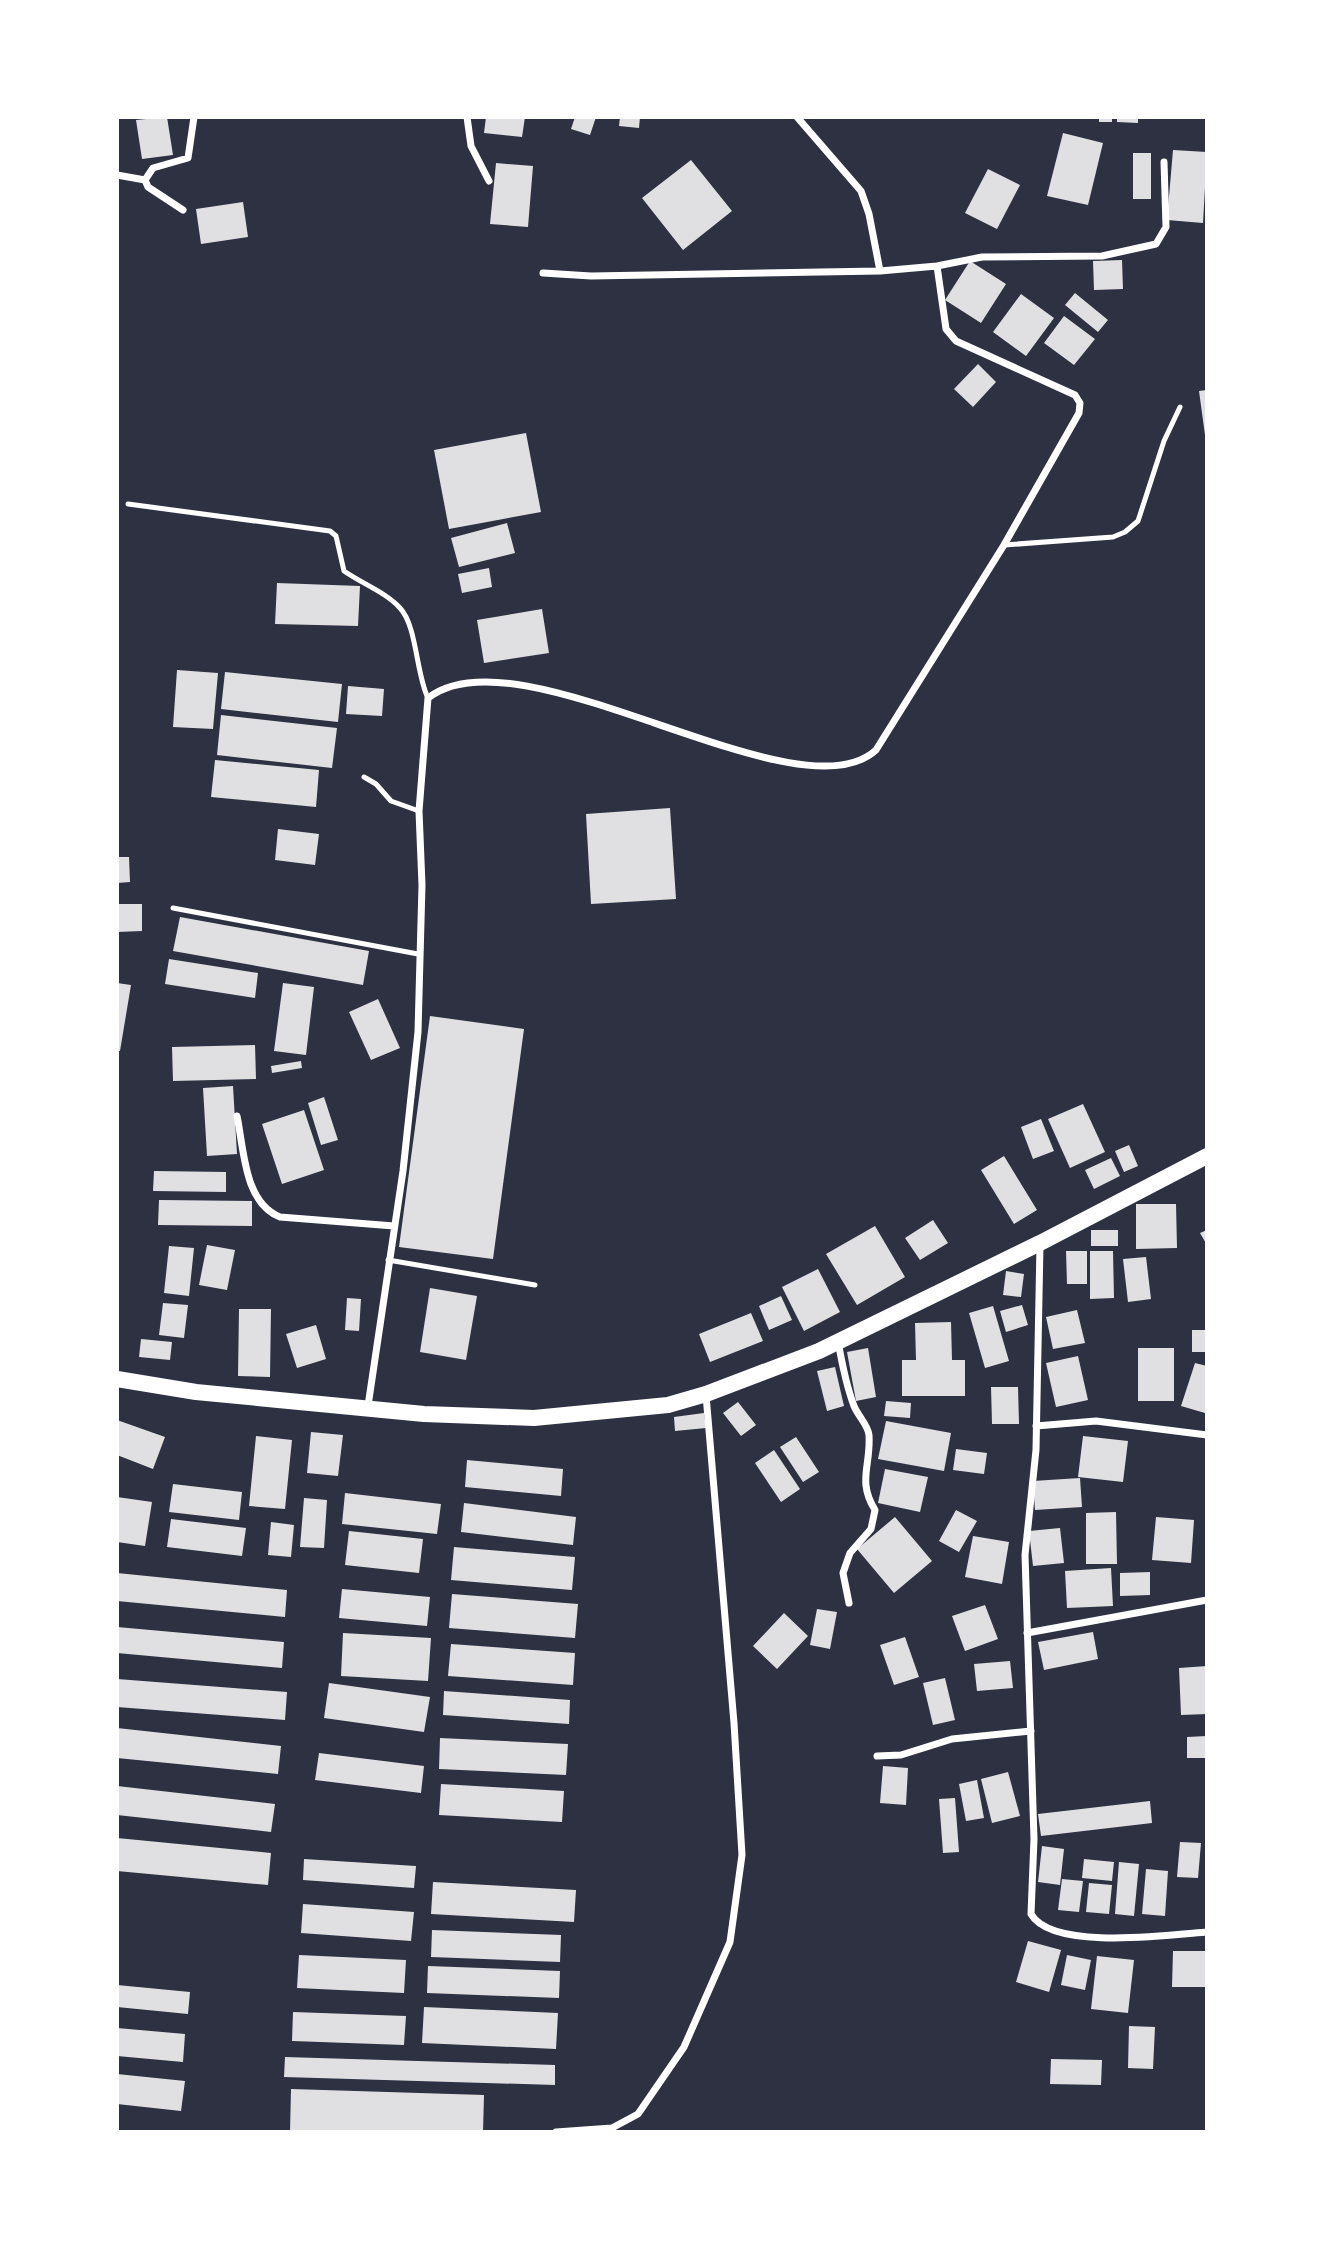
<svg xmlns="http://www.w3.org/2000/svg" width="1324" height="2249" font-family="Commissioner,sans-serif">
  <style>
    .building { fill: #e0e0e3 }
    .lines { fill: none; stroke-linecap: round; stroke-linejoin: round }
    .service { stroke: #fff; stroke-width: 5 }
    .minor { stroke: #fff; stroke-width: 7 }
    .primary { stroke: #fff; stroke-width: 16 }
  </style>
  <rect width="100%" height="100%" fill="#2d3142"/>
  <path class="building" d="M167 117 173 155 142 159 136 120Z
    M486 117H525L522 137 484 133Z
    M575 117H596L590 135 571 129Z
    M620 117H640L639 128 619 126Z
    M1099 117H1112V122H1099Z
    M1117 117H1138V123L1117 122Z
    M1063 133 1103 143 1088 205 1047 196Z
    M1173 150 1207 152 1203 223 1167 220Z
    M1133 153H1151V199H1133Z
    M691 160 732 211 683 250 642 198Z
    M496 163 533 166 528 227 490 224Z
    M988 169 1020 185 997 229 965 213Z
    M243 202 248 237 201 244 196 209Z
    M1122 260 1123 289 1094 290 1093 261Z
    M970 261 1006 284 981 323 945 300Z
    M1075 293 1108 320 1098 332 1065 305Z
    M1021 294 1054 318 1026 356 993 332Z
    M1064 316 1095 339 1074 365 1044 343Z
    M978 364 996 382 973 407 954 389Z
    M1207 390V435H1205L1199 391Z
    M526 433 541 512 449 529 434 450Z
    M507 523 515 553 459 567 451 538Z
    M489 568 492 587 462 593 458 574Z
    M277 583 360 586 358 626 275 624Z
    M542 609 549 653 484 663 477 620Z
    M177 670 218 673 213 729 173 727Z
    M225 672 342 684 338 722 221 709Z
    M348 686 384 689 382 716 346 714Z
    M221 715 337 728 332 768 217 755Z
    M215 760 319 770 316 807 211 797Z
    M670 808 676 899 591 904 586 814Z
    M278 829 319 834 315 865 275 860Z
    M117 857H129L130 882 117 883Z
    M117 904H142V931L117 932Z
    M180 917 369 951 363 985 173 951Z
    M169 959 258 973 255 998 165 984Z
    M117 983 131 985 120 1051H117Z
    M283 983 314 987 306 1055 274 1051Z
    M378 999 400 1048 371 1060 349 1012Z
    M430 1016 524 1029 493 1259 399 1247Z
    M255 1045 256 1079 173 1081 172 1047Z
    M301 1061 302 1068 272 1073 271 1066Z
    M233 1086 237 1154 207 1156 203 1088Z
    M324 1097 338 1140 321 1145 308 1103Z
    M1083 1104 1105 1152 1070 1168 1048 1119Z
    M304 1110 324 1170 282 1184 262 1124Z
    M1041 1119 1054 1151 1033 1159 1021 1127Z
    M1129 1145 1138 1166 1124 1172 1115 1151Z
    M1004 1156 1037 1210 1014 1224 981 1170Z
    M1111 1158 1120 1176 1094 1189 1085 1170Z
    M154 1171 226 1172V1192L153 1191Z
    M159 1200 252 1201V1226L158 1225Z
    M1136 1204H1176L1177 1248 1136 1249Z
    M933 1220 948 1243 920 1260 905 1238Z
    M875 1226 905 1277 857 1305 826 1254Z
    M1091 1230H1118V1246H1091Z
    M1207 1230V1245L1200 1233Z
    M207 1245 235 1250 227 1290 199 1285Z
    M169 1246 194 1248 189 1296 164 1293Z
    M1066 1251H1087V1284H1067Z
    M1090 1251H1113L1114 1298 1090 1299Z
    M1146 1257 1151 1299 1128 1302 1123 1259Z
    M818 1269 840 1312 804 1331 782 1287Z
    M1006 1271 1024 1274 1021 1297 1003 1295Z
    M430 1288 477 1296 466 1360 420 1352Z
    M781 1296 792 1320 769 1330 759 1306Z
    M347 1298 361 1299 359 1331 345 1330Z
    M163 1303 188 1305 184 1338 159 1335Z
    M1022 1305 1028 1325 1006 1332 1000 1311Z
    M993 1306 1009 1361 985 1368 969 1313Z
    M239 1309H271L270 1377 238 1376Z
    M1077 1310 1085 1343 1053 1349 1046 1317Z
    M751 1313 763 1341 710 1362 699 1334Z
    M951 1322 952 1360H965V1396H902V1360H916L915 1323Z
    M316 1325 326 1359 297 1368 286 1334Z
    M1192 1330H1207V1352H1192Z
    M141 1339 172 1342 170 1360 139 1357Z
    M868 1348 876 1397 856 1401 847 1352Z
    M1138 1348H1174V1401H1138Z
    M1078 1356 1088 1400 1056 1407 1046 1363Z
    M1195 1363 1207 1366 1205 1413 1181 1406Z
    M835 1367 844 1406 827 1411 817 1371Z
    M991 1387H1018L1019 1424H992Z
    M886 1401 911 1403 910 1418 884 1416Z
    M738 1402 756 1425 741 1436 723 1413Z
    M704 1413 706 1428 675 1431 674 1417Z
    M117 1420 165 1437 153 1469 117 1455Z
    M886 1421 951 1433 944 1471 878 1459Z
    M311 1432 343 1435 338 1476 307 1473Z
    M256 1436 292 1440 285 1509 249 1506Z
    M1083 1436 1128 1441 1123 1482 1078 1477Z
    M796 1437 819 1472 803 1482 780 1447Z
    M956 1449 987 1453 984 1474 953 1470Z
    M774 1450 800 1489 781 1502 755 1463Z
    M467 1460 563 1469 561 1496 465 1487Z
    M885 1469 928 1477 920 1512 878 1503Z
    M1080 1478 1082 1507 1035 1510 1033 1481Z
    M173 1484 242 1492 239 1520 169 1512Z
    M345 1493 441 1504 437 1534 342 1524Z
    M117 1497 152 1502 145 1546 117 1542Z
    M304 1498 327 1500 324 1548 300 1547Z
    M464 1503 576 1517 573 1545 461 1532Z
    M956 1510 977 1521 959 1552 939 1541Z
    M1116 1512 1117 1564H1086V1513Z
    M895 1517 932 1561 894 1593 857 1549Z
    M1156 1517 1194 1520 1191 1563 1152 1560Z
    M171 1519 246 1528 242 1556 167 1547Z
    M271 1522 294 1525 291 1557 268 1555Z
    M1060 1528 1064 1563 1033 1566 1029 1531Z
    M349 1531 423 1539 419 1573 345 1565Z
    M973 1536 1009 1542 1002 1584 965 1577Z
    M454 1547 575 1557 572 1590 451 1580Z
    M1111 1568 1113 1606 1067 1608 1065 1571Z
    M1150 1572V1595L1120 1596V1573Z
    M117 1573 287 1590 285 1617 117 1601Z
    M342 1589 430 1597 427 1626 339 1618Z
    M452 1594 578 1604 575 1638 449 1628Z
    M985 1605 998 1639 965 1651 952 1616Z
    M817 1609 837 1612 830 1649 810 1645Z
    M784 1613 808 1636 777 1669 753 1646Z
    M117 1627 284 1642 282 1668 117 1653Z
    M1093 1632 1098 1659 1044 1670 1038 1642Z
    M343 1633 431 1638 428 1681 341 1676Z
    M905 1637 919 1677 894 1685 880 1645Z
    M451 1644 575 1653 573 1685 448 1676Z
    M1010 1661 1013 1688 977 1691 974 1664Z
    M1207 1666V1714L1181 1715 1179 1668Z
    M945 1678 955 1720 933 1725 923 1683Z
    M117 1679 287 1692 285 1720 117 1707Z
    M329 1683 430 1697 424 1732 324 1718Z
    M444 1691 570 1700 569 1724 443 1715Z
    M117 1728 281 1746 278 1774 117 1758Z
    M1207 1736V1758H1187V1737Z
    M440 1738 568 1744 566 1775 439 1769Z
    M319 1753 424 1766 421 1793 315 1780Z
    M883 1766 908 1768 906 1805 880 1803Z
    M1008 1772 1020 1816 992 1823 981 1779Z
    M977 1780 984 1818 966 1821 959 1784Z
    M441 1784 564 1791 562 1822 439 1815Z
    M117 1786 275 1804 271 1832 117 1815Z
    M955 1798 959 1852 943 1853 939 1799Z
    M1150 1801 1152 1823 1041 1836 1038 1814Z
    M117 1838 271 1853 268 1885 117 1871Z
    M1180 1842 1201 1843 1198 1878 1177 1877Z
    M1042 1846 1064 1849 1060 1885 1038 1882Z
    M304 1859 416 1866 414 1888 303 1880Z
    M1084 1859 1114 1862 1112 1881 1082 1878Z
    M1119 1862 1139 1864 1134 1916 1115 1914Z
    M1146 1869 1168 1871 1165 1916 1142 1914Z
    M1062 1879 1083 1881 1079 1912 1058 1910Z
    M433 1882 576 1890 574 1922 431 1914Z
    M1089 1883 1112 1885 1109 1914 1086 1912Z
    M303 1904 414 1912 411 1941 301 1933Z
    M432 1930 561 1935 560 1962 431 1957Z
    M1028 1941 1061 1950 1049 1992 1016 1982Z
    M1173 1951H1207V1987H1172Z
    M299 1955 406 1960 404 1993 297 1988Z
    M1067 1955 1091 1960 1085 1990 1061 1985Z
    M1097 1956 1134 1960 1128 2013 1091 2009Z
    M428 1966 560 1971 559 1998 427 1993Z
    M117 1985 190 1992 188 2014 117 2007Z
    M424 2007 558 2013 556 2049 422 2043Z
    M293 2012 406 2016 404 2045 292 2041Z
    M1129 2026 1155 2027 1153 2069 1128 2068Z
    M117 2028 185 2034 183 2062 117 2056Z
    M285 2057 555 2065V2085L284 2077Z
    M1051 2059 1102 2060 1101 2085 1050 2084Z
    M117 2074 185 2081 181 2111 117 2104Z
    M291 2089 484 2095 483 2132H290Z"/>
  <g class="lines">
    <path class="service" d="M128 504 330 531 336 536 344 571C361 583 387 593 400 608 417 626 416 674 428 698
      M1004 545 1113 537 1125 532 1138 521 1164 441 1180 407
      M364 777 376 784 391 801 419 811
      M173 908 418 954
      M388 1260 535 1285"/>
    <path class="minor" d="M467 117 471 146 489 181
      M797 117 861 191 869 214 880 271
      M117 175 145 180
      M183 210 148 187 145 180 153 168 188 158 194 117
      M543 273 591 276 880 271 937 266 982 257 1102 256 1156 244 1166 227 1164 162
      M237 1116C244 1149 244 1203 280 1217L394 1226
      M1040 1245 1036 1450 1025 1555 1034 1839 1031 1914C1052 1951 1170 1935 1207 1932
      M838 1341C842 1364 846 1385 854 1406 858 1416 868 1425 869 1435 871 1466 857 1481 875 1510L871 1529 850 1553 843 1573 849 1603
      M368 1406 403 1171 418 1032 422 885 419 811 428 698C520 626 798 822 876 750L1004 545 1079 413 1080 403 1075 395 956 341 946 329 937 266
      M1036 1426 1096 1421 1207 1435
      M1027 1633 1207 1600
      M877 1756 901 1755 952 1739 1031 1731
      M556 2132 612 2128 638 2114 684 2047 730 1942 742 1855 734 1723 706 1395"/>
    <path class="primary" d="M117 1379 196 1392 424 1414 534 1418 668 1405 706 1394 819 1351 1040 1243 1207 1156"/>
  </g>
  <rect width="1324" height="2249" fill="none" stroke="#ffffff" stroke-width="238"/>
</svg>
